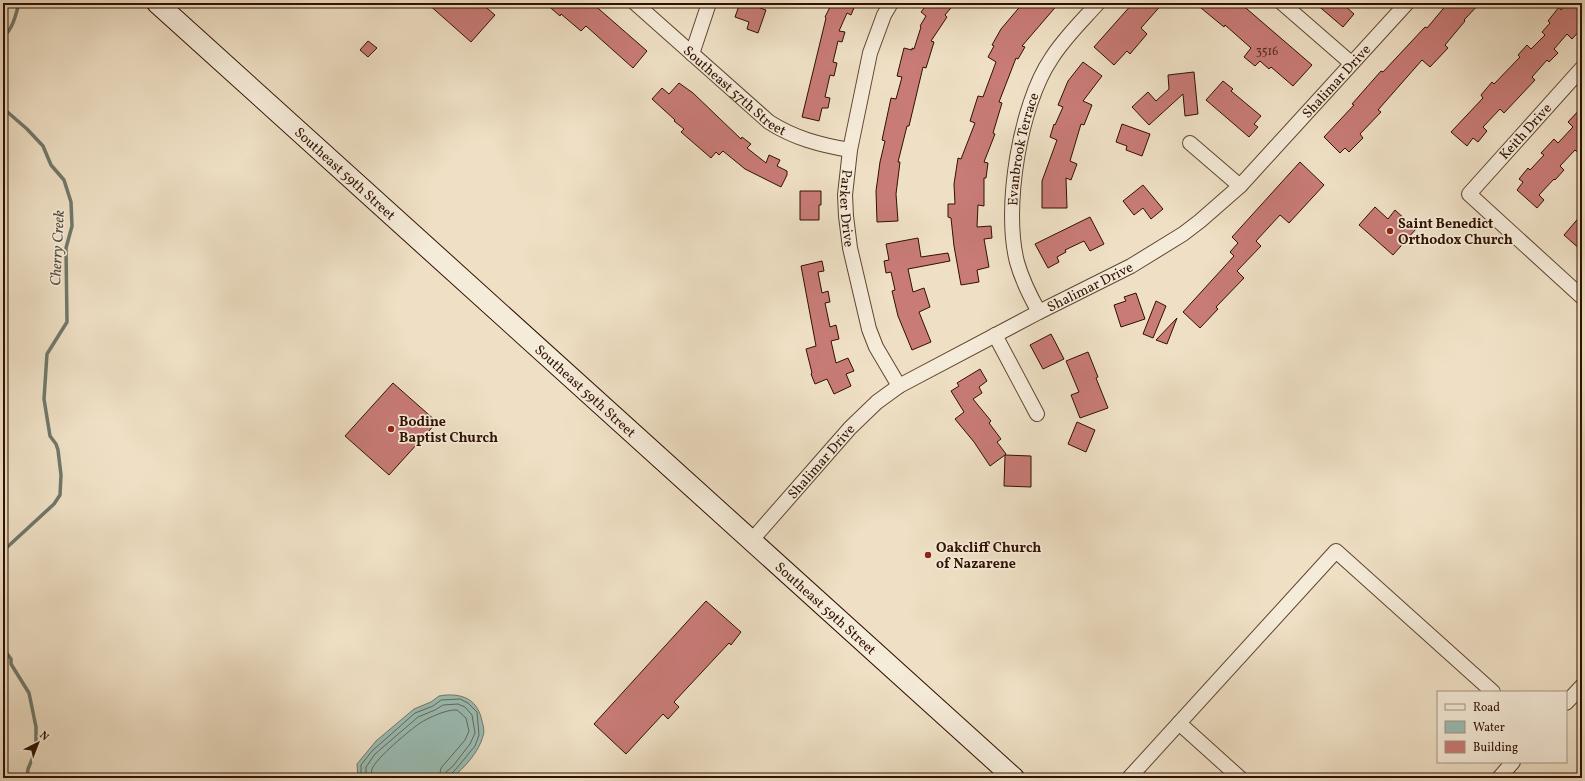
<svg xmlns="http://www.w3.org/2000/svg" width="1585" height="781" font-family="Vollkorn,serif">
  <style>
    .water { fill: #9abdb4; stroke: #70786c }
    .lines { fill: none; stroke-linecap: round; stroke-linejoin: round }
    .shore { stroke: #65675a; stroke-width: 1 }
    .stream { stroke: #70786c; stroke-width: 3.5 }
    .building { fill: #c87b77; stroke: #301100 }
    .minor-casing { stroke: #604531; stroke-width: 16 }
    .secondary-casing { stroke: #301100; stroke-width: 22 }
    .minor { stroke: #f5ebd9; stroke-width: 14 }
    .secondary { stroke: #f5ebd9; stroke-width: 20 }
    .poi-dot { fill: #8f2418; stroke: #f5ebd9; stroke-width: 1.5 }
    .labels { text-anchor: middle; stroke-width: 3.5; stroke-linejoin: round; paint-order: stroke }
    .number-label { font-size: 12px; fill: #562c1e }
    .street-label { font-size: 14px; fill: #301100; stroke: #f5ebd9 }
    .poi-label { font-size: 14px; font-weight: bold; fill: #301100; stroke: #f5ebd9; text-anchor: start }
    .water-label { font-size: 15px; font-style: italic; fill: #554d3f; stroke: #f5ebd9 }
  </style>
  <rect width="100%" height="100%" fill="#efe0c5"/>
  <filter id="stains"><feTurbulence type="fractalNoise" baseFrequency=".005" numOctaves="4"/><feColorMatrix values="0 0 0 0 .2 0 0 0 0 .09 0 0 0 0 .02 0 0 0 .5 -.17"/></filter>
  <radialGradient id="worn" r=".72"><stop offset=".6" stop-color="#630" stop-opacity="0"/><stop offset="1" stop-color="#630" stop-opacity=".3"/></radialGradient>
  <path class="water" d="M446 695C465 694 478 701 482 721 483 725 485 731 483 736 479 752 464 768 452 778H358L357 764 376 741 414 709 431 702 439 696Z"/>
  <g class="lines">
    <path class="shore" d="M361 778V765L372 751 415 713 433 706 441 700 460 699 468 703 477 712 479 735 475 746 456 769 451 774 450 778
      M366 778V767L375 754 418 717 435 710 443 705 458 704 465 707 472 715 475 733 470 744 453 766 446 772 445 778
      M372 778C372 775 371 771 372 769 376 758 410 730 420 723 428 718 447 709 457 710L466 718 469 731 465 740 441 768 439 778"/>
    <path class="stream" d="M3 37C13 29 16 14 19 3
      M3 106 4 109 27 129 43 146 51 165 64 180 71 202 72 226 66 248 67 322 47 354 44 399 50 436 56 444 58 450 61 475 60 495 54 504 3 551
      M3 648 11 659V664L29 693 36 727V749L33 751V757L28 769 27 778"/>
  </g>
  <path class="building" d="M427 3H481L495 15 471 42Z
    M545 3H592L647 51 633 68 586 26 581 31 561 14 560 16Z
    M740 3H746L766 10 758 33 747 29 749 22 735 17Z
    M823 3H856L851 15 847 13 839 31 845 32 842 42 838 41 833 62 837 63 834 76 830 75 825 97 830 98 828 108H822L819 121 802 117 826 18 825 17 830 7Z
    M928 3H955L945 15 947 17 931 41 934 42 926 68 923 67 909 126H907L898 162H900L896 194 898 221 877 222 876 191 880 162 885 141 882 140 891 98 896 99 902 77 897 76 904 48 912 50V48L914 49 921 27 920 26 926 16 921 12Z
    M1023 3H1059L1022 46 1025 47 1018 59 1016 58 999 102 1002 103 993 133 995 134 984 162 988 163 986 178H984V206L978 205 977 227 991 226 992 238 984 239 989 267 977 270 979 282 961 285 954 246 951 218 948 217V204H955L954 184 958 158 961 159 975 123 970 121 978 96 983 97 996 62 988 57 994 46 992 45 1001 29Z
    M1133 3H1163L1141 28 1147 34 1130 54 1127 51 1114 65 1094 47Z
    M1195 3H1240L1312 65 1293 86 1271 67 1269 69 1260 61 1255 66 1244 57 1251 48 1225 25 1224 27Z
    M1315 3H1342L1354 14 1343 27Z
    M1448 3H1480L1464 20 1465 21 1445 45 1448 48 1430 67 1422 60 1378 110 1381 112 1360 134 1363 138 1349 152 1345 148 1340 153 1324 137 1354 105 1352 104 1381 71 1383 72 1425 27 1427 28Z
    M1567 3H1582V18L1577 24 1582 28 1572 39 1567 34 1554 49 1558 53 1549 62 1547 60 1532 77 1535 80 1504 113 1500 109 1483 127 1487 131 1478 142 1473 138 1467 146 1451 132 1483 98 1481 95 1492 82 1494 84 1520 57 1518 55 1527 45 1531 49 1545 35 1542 32 1550 23 1548 21 1559 7 1561 10Z
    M368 41 377 48 368 57 360 50Z
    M1083 62 1102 76 1083 101 1092 105 1084 125 1081 124 1070 161 1077 164 1071 180 1066 178 1067 208H1042V181L1057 140 1050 137 1054 124 1055 125 1063 107 1058 105 1068 81Z
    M1194 72 1198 114 1185 116 1183 94 1149 125 1132 107 1148 92 1156 101 1169 89 1168 75Z
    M1223 81 1233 89 1231 91 1261 116 1254 124 1258 127 1249 137 1206 100Z
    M679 83 693 93 741 139 742 137 751 144 747 148 766 163 769 155 780 160 777 166 787 171V175L781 187 745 169 723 151 719 155 716 152 711 158 681 132 684 129 674 121 675 120 652 99 662 88 669 94Z
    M1582 107V156L1575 150 1560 166 1564 170 1555 180 1554 179 1539 195 1544 200 1537 208 1517 190 1523 182 1519 179 1528 168 1530 170 1544 155 1541 153 1554 139 1558 143 1573 127 1568 122Z
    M1122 124 1150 134 1142 156 1126 150 1127 146 1116 142Z
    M1300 162 1324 185 1289 223 1280 215 1256 241 1261 246 1237 271 1244 278 1216 307 1218 309 1200 328 1183 312 1234 256 1230 252 1238 243 1232 237Z
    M1143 185 1163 209 1151 219 1143 208 1134 215 1123 201Z
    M800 191H821V205H819V220H800Z
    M1375 207 1388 219 1395 210 1416 229 1393 255 1359 225Z
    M1582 214V251L1564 235Z
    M1090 217 1104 244 1090 251 1084 241 1065 250 1066 252 1057 257 1059 262 1048 268 1035 244Z
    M918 238 921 257 948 253 950 261 908 269 913 292 924 288 930 307 919 312 931 342 912 350 898 316 892 291 895 290 891 272 886 273 884 261 889 260 886 244Z
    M822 261 824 271 818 272 822 293 828 291 830 302 825 303 830 327 836 325 839 339 831 341 836 363 848 358 854 371 846 374 851 386 834 394 827 379 815 384 811 374 812 373 806 349 816 346 801 266Z
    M1136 293 1145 319 1121 327 1114 305 1126 301 1124 297Z
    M1156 301 1166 306 1153 338 1143 334Z
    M1177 318 1167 344 1156 340Z
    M1051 334 1064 359 1043 369 1030 345Z
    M1088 352 1098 377 1096 378 1108 408 1080 418 1071 395 1079 392 1066 361Z
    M980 369 987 381 979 387 982 393 973 399 991 421 989 423 1001 439 997 442 1006 454 1005 455 1031 456V487L1004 486 1005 455 990 466 974 442 955 419 964 412 951 391 959 386 957 383Z
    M393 383 437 422 389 475 345 436Z
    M1077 422 1095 430 1086 452 1068 444Z
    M706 601 741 632 731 645 729 643 674 702 679 707 668 719 663 714 626 754 594 724Z"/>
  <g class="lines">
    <defs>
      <g id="minor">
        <path id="s1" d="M635 3 769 122C794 138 820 145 850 150"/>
        <path id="s2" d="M891 3 884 15 870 53 850 150 845 195 846 216 850 248 869 329 876 347 899 386"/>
        <path d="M1282 3 1351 63"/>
        <path d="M692 54 709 3"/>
        <path d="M1582 68 1469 194 1582 297"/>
        <path d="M1190 143 1240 186"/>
        <path id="s3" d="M1039 312C1030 296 1022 280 1017 262 1003 208 1020 105 1051 59 1064 38 1082 21 1098 3"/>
        <path d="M995 335 1037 414"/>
        <path id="s4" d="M751 541 850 428 877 402 899 386 1039 312 1131 266 1183 234 1200 221 1240 186 1407 3"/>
        <path d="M1566 703 1582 686"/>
        <path d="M1179 723 1240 778"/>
        <path d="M1129 778 1336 551 1493 692"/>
        <path d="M1499 778 1513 762"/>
      </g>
      <g id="secondary">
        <path id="s5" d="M157 3 1014 778"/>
      </g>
    </defs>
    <use href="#minor" class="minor-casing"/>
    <use href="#secondary" class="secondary-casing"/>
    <use href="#minor" class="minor"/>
    <use href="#secondary" class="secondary"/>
  </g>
  <g class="poi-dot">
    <circle cx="1390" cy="231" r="4"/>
    <circle cx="391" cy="429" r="4"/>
    <circle cx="928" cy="555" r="4"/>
  </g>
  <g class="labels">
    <g class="number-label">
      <text x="1267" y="55">3516</text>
    </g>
    <g class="street-label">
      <text dy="5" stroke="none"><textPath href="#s4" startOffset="754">Shalimar Drive</textPath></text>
      <text dy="5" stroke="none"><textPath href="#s1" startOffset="133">Southeast 57th Street</textPath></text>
      <text transform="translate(1525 131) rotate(-48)" y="5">Keith Drive</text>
      <text dy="5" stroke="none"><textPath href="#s3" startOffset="169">Evanbrook Terrace</textPath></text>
      <text dy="5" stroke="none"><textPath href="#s5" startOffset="254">Southeast 59th Street</textPath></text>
      <text dy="5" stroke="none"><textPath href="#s2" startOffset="212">Parker Drive</textPath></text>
      <text dy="5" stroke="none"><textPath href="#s4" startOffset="430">Shalimar Drive</textPath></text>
      <text dy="5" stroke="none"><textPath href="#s5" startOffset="578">Southeast 59th Street</textPath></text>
      <text dy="5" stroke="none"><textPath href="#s4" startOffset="106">Shalimar Drive</textPath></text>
      <text dy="5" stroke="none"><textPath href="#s5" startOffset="902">Southeast 59th Street</textPath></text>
    </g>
    <g class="poi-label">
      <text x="1398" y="228">Saint Benedict<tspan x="1398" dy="16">Orthodox Church</tspan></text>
      <text x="399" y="426">Bodine<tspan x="399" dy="16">Baptist Church</tspan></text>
      <text x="936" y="552">Oakcliff Church<tspan x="936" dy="16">of Nazarene</tspan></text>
    </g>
    <g class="water-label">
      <text transform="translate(57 248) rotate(-87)" y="5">Cherry Creek</text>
    </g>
  </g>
  <rect width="1585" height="781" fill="none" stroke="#efe0c5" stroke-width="16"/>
  <rect x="4" y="4" width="1577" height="773" fill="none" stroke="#301100" stroke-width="2"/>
  <rect x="8" y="8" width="1569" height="765" fill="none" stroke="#301100"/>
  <rect x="1437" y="691" width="130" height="72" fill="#f5ebd9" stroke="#a69482"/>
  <rect x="1445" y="704" width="20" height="6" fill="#f5ebd9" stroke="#a69482"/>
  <text x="1473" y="711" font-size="12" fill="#301100">Road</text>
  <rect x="1445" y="721" width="20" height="12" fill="#9abdb4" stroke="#a69482"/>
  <text x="1473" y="731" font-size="12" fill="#301100">Water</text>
  <rect x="1445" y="741" width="20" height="12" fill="#c87b77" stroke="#a69482"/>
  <text x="1473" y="751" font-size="12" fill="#301100">Building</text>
  <g transform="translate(38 743) rotate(42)" stroke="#f5ebd9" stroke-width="3" paint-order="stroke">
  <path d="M0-3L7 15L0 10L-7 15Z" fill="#301100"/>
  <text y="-6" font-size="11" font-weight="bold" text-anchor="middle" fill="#301100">N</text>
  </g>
  <rect width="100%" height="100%" filter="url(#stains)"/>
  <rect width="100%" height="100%" fill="url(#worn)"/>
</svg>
